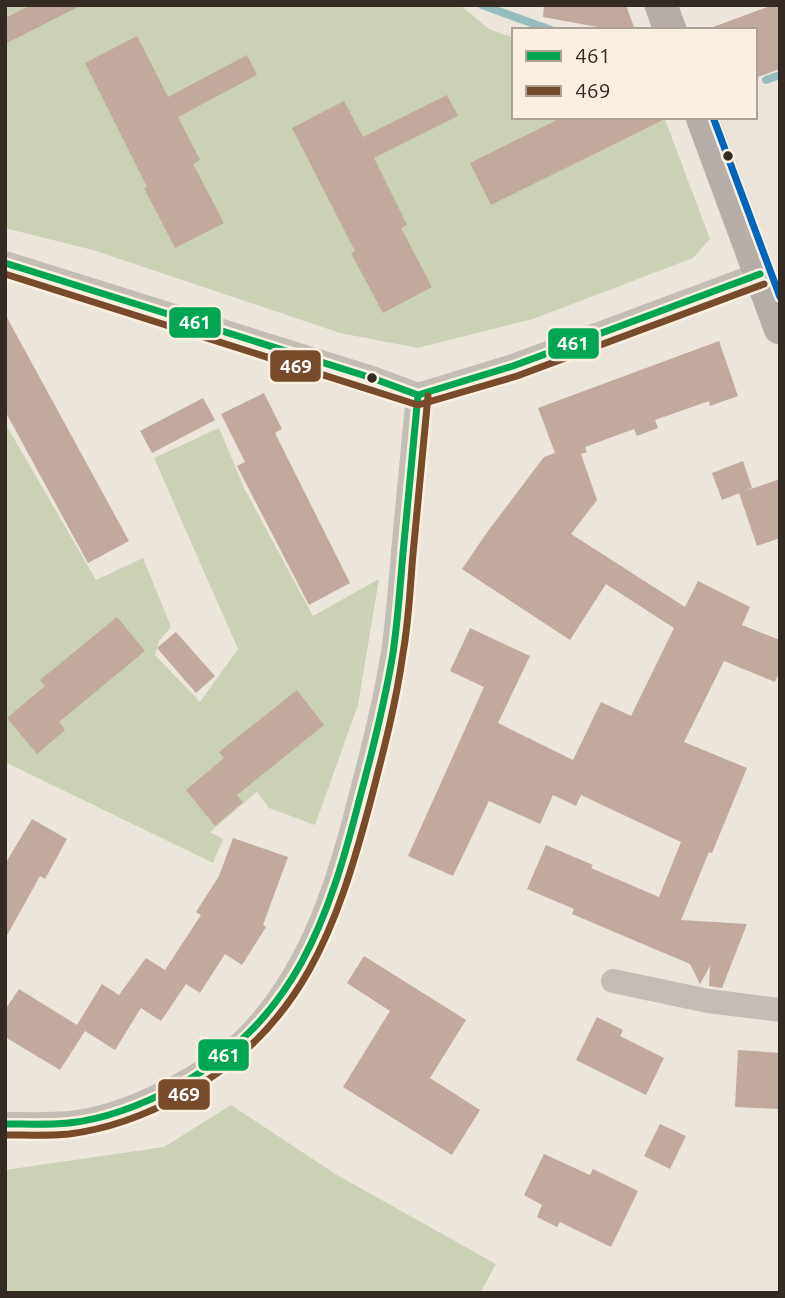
<svg xmlns="http://www.w3.org/2000/svg" width="785" height="1298" font-family="Ubuntu,sans-serif">
  <style>
    .green { fill: #cbd1b5 }
    .lines { fill: none; stroke-linecap: round; stroke-linejoin: round }
    .stream { stroke: #97bcbe; stroke-width: 8 }
    .building { fill: #c1a99d }
    .minor { stroke: #c4bdb5; stroke-width: 24 }
    .secondary { stroke: #b5ada6; stroke-width: 33 }
    .bus-1-casing { stroke: #faf0e2; stroke-width: 12 }
    .bus-2-casing { stroke: #faf0e2; stroke-width: 12 }
    .bus-3-casing { stroke: #faf0e2; stroke-width: 12 }
    .bus-1 { stroke: #00a651; stroke-width: 7 }
    .bus-2 { stroke: #7a4b2a; stroke-width: 7 }
    .bus-3 { stroke: #0065bd; stroke-width: 7 }
    .bus-dot { fill: #342a24; stroke: #faf0e2; stroke-width: 2.5 }
    .line-badge { stroke: #faf0e2; stroke-width: 2.5 }
    .badge-label { font-size: 19px; text-anchor: middle; font-weight: bold; fill: #fff }
  </style>
  <rect width="100%" height="100%" fill="#ece5dc"/>
  <path class="green" d="M5 5H460L489 29 514 38V117H664L710 239 693 258 533 319 418 348 340 333 93 250 5 228Z
    M5 423 96 580 143 558 171 627 159 641 155 655 200 702 238 649 154 458 219 428 244 488 313 616 379 579 358 705 315 825 269 808 257 792 210 832 223 839 213 863 5 762Z
    M231 1105 337 1175 496 1264 480 1293H5V1170L164 1147Z"/>
  <g class="lines">
    <path class="stream" d="M482 5 551 30
      M766 80 780 75"/>
  </g>
  <path class="building" d="M31 5H82L5 44V18Z
    M544 5H626L635 30H614L543 17Z
    M773 5H780V69L755 78V30H713V27Z
    M137 36 168 97 247 55 257 75 178 117 200 160 193 164 224 223 175 248 144 188 147 187 85 63Z
    M447 95 458 116 374 158 407 225 401 228 432 287 383 313 351 253 355 251 292 128 344 101 363 137Z
    M563 117H669L491 205 470 163Z
    M5 314 129 541 88 563 5 411Z
    M719 341 738 396 710 406 709 401 655 420 658 428 637 436 634 429 585 447 587 452 581 454 597 500 571 534 685 607 698 581 750 607 742 625 780 640V670L775 682 724 661 684 742 747 768 712 853 709 852 681 920 747 924 722 988 709 986 710 966 700 984 690 964 572 914 574 909 527 889 546 845 593 865 591 868 659 897 681 842 581 795 576 806 553 795 540 824 489 801 453 876 408 856 484 687 450 671 470 628 530 656 498 723 573 760 601 702 631 716 674 628 606 584 570 640 462 569 488 531 544 457 555 453 538 408Z
    M264 393 282 429 275 433 350 583 309 605 237 466 245 462 221 414Z
    M203 398 215 420 152 453 140 431Z
    M743 461 752 488 722 500 712 473Z
    M780 479V538L757 546 739 493Z
    M117 617 145 651 59 722 65 730 37 754 7 718 45 686 40 680Z
    M176 632 215 676 196 693 157 648Z
    M297 690 324 725 237 795 243 802 215 826 186 790 224 758 219 752Z
    M32 819 67 839 45 879 40 876 5 939V864Z
    M233 838 288 857 263 925 266 927 242 965 225 954 200 993 186 984 161 1021 141 1008 115 1050 85 1031 60 1070 5 1037V1010L19 989 77 1025 102 984 119 995 146 958 165 970 201 915 196 912 219 876Z
    M364 956 466 1020 430 1078 480 1110 452 1155 343 1087 390 1011 347 983Z
    M597 1017 623 1030 620 1036 664 1058 646 1095 576 1060Z
    M738 1050 780 1053V1109L735 1107Z
    M660 1124 686 1136 670 1169 644 1156Z
    M544 1154 590 1175 593 1169 638 1191 611 1247 560 1222 557 1227 537 1217 542 1205 524 1195Z"/>
  <g class="lines">
    <path class="minor" d="M5 263 372 378 418 395 513 366 760 274
      M613 981 708 1001 780 1010
      M5 1124C26 1124 48 1125 69 1123 127 1118 215 1073 254 1030 312 967 339 882 359 802 372 752 385 703 393 652 398 619 400 586 403 552 408 500 413 447 418 395"/>
    <path class="secondary" d="M661 5 670 30
      M702 117 780 328"/>
    <defs>
      <path id="bus-1" d="M5 263 372 378 418 395 513 366 760 274
        M5 1124C26 1124 48 1125 69 1123 107 1119 144 1104 178 1086 295 1021 329 919 360 797 373 749 385 701 393 653 398 619 400 586 403 553 408 500 413 448 418 395"/>
      <path id="bus-2" d="M5 274 418 405 517 376 764 284
        M5 1135C26 1135 48 1136 69 1134 109 1129 148 1114 183 1095 302 1029 337 927 370 803 383 753 396 704 403 653 409 620 410 587 413 554 418 501 423 449 428 396"/>
      <path id="bus-3" d="M713 117 780 297"/>
    </defs>
    <use href="#bus-1" class="bus-1-casing"/>
    <use href="#bus-2" class="bus-2-casing"/>
    <use href="#bus-3" class="bus-3-casing"/>
    <use href="#bus-1" class="bus-1"/>
    <use href="#bus-2" class="bus-2"/>
    <use href="#bus-3" class="bus-3"/>
  </g>
  <g class="bus-dot">
    <circle cx="728" cy="156" r="6"/>
    <circle cx="372" cy="378" r="6"/>
  </g>
  <g class="line-badge">
    <rect x="168" y="306" width="54" height="33" rx="7" fill="#00a651"/>
    <rect x="547" y="327" width="53" height="33" rx="7" fill="#00a651"/>
    <rect x="269" y="349" width="53" height="34" rx="7" fill="#7a4b2a"/>
    <rect x="197" y="1038" width="53" height="34" rx="7" fill="#00a651"/>
    <rect x="157" y="1078" width="54" height="33" rx="7" fill="#7a4b2a"/>
  </g>
  <g class="badge-label">
    <text x="195" y="329">461</text>
    <text x="573" y="350">461</text>
    <text x="296" y="373">469</text>
    <text x="224" y="1062">461</text>
    <text x="184" y="1101">469</text>
  </g>
  <rect width="785" height="1298" fill="none" stroke="#342a24" stroke-width="14"/>
  <rect x="512" y="28" width="245" height="91" fill="#faf0e2" stroke="#aba196" stroke-width="2"/>
  <rect x="526" y="51" width="35" height="10" fill="#00a651" stroke="#aba196" stroke-width="2"/>
  <text x="575" y="63" font-size="21" fill="#342a24">461</text>
  <rect x="526" y="86" width="35" height="10" fill="#7a4b2a" stroke="#aba196" stroke-width="2"/>
  <text x="575" y="98" font-size="21" fill="#342a24">469</text>
</svg>
